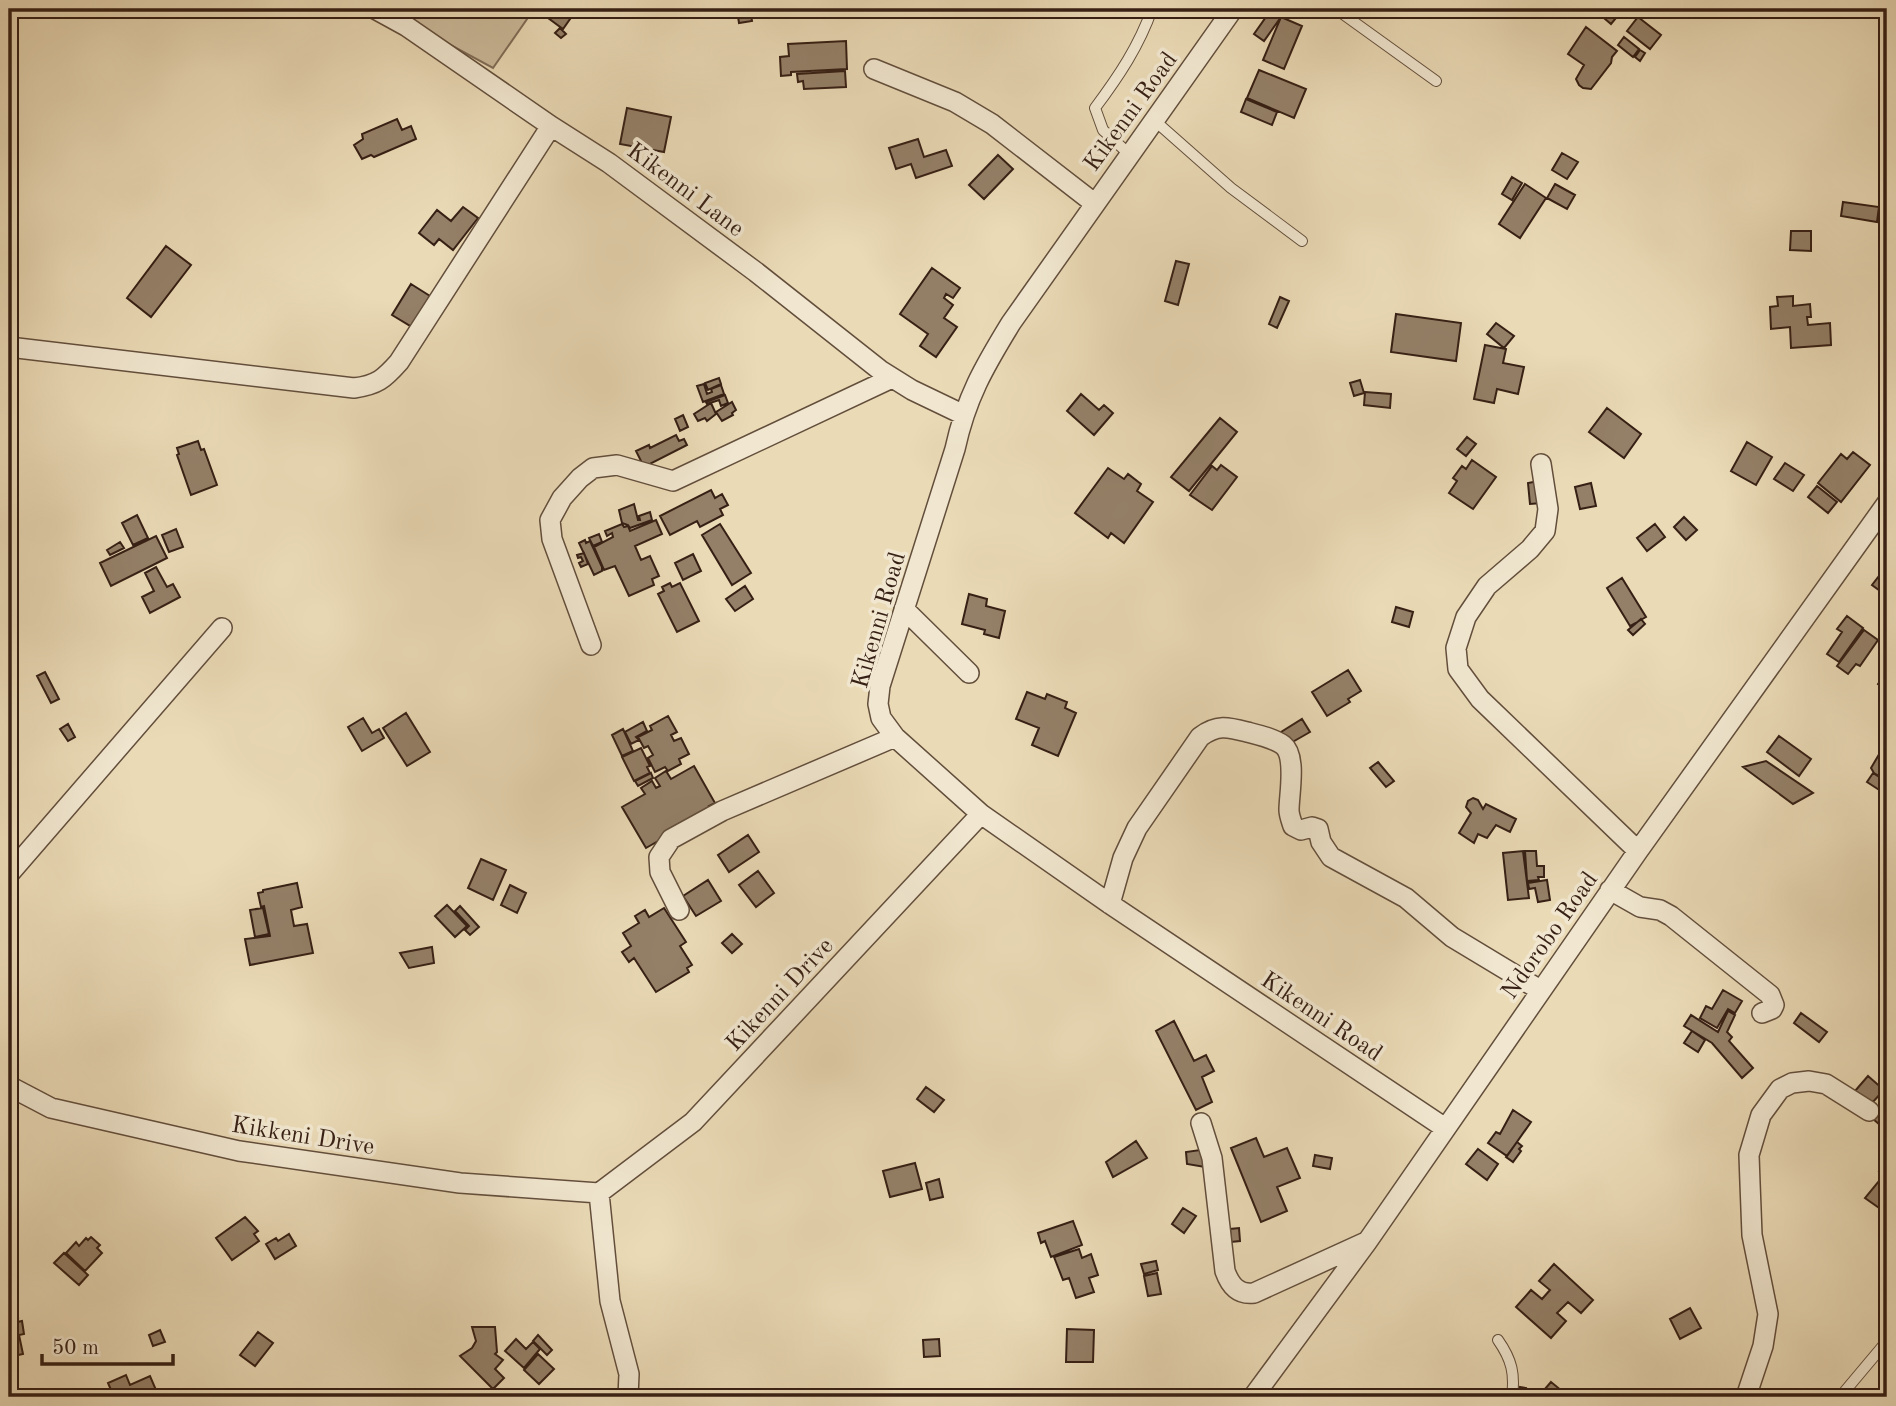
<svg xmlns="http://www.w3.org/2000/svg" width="1896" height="1406" font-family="'Old Standard TT',serif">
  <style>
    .green { fill: #cbba9a; stroke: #806c57; stroke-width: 2 }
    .building { fill: #948068; stroke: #361f14; stroke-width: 2 }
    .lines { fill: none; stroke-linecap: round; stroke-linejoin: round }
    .service-casing { stroke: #634e3c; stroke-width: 12 }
    .minor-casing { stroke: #634e3c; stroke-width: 22 }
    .service { stroke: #f1e7d0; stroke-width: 10 }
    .minor { stroke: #f1e7d0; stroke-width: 19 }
    .labels { text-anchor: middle; stroke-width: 7; stroke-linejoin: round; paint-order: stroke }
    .street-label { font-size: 24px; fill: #361f14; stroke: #f1e7d0 }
  </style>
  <rect width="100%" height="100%" fill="#eadab6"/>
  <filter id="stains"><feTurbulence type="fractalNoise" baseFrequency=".00286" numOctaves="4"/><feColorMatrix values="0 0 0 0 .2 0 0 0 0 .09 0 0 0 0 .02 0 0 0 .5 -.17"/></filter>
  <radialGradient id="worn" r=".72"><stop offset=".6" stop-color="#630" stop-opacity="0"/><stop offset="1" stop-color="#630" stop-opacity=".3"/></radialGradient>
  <path class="green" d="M384 9H534L493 68Z"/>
  <path class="building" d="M548 9H577L563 29 544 15Z
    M750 9 752 21 739 23 737 10Z
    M1602 9H1617L1621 12 1611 24 1598 13Z
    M1271 10 1281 17 1264 41 1254 34Z
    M1281 17 1302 26 1284 69 1263 60Z
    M1638 17 1661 35 1650 49 1627 31Z
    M1586 27 1617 51 1612 57 1611 63 1591 89 1583 88 1579 85 1576 79 1584 65 1568 54Z
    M560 28 566 34 561 38 555 33Z
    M1624 37 1639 49 1633 57 1618 45Z
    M846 41 847 69 791 72V75L781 76 780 57 789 56 788 44Z
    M1640 50 1645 53 1640 61 1635 57Z
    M1259 70 1306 89 1294 118 1247 98Z
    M845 71 846 87 804 89 803 81 798 82 797 74Z
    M1246 99 1277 112 1272 125 1241 112Z
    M627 108 671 117 664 152 620 144Z
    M397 119 402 130 411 126 416 139 374 157 371 155 362 159 354 145 363 139 362 134Z
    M918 139 924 157 946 150 952 166 916 178 911 164 896 169 889 148Z
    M1562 153 1578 162 1567 179 1552 170Z
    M998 155 1013 169 984 199 969 185Z
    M1512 177 1522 183 1512 200 1502 194Z
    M1525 184 1546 198 1520 238 1499 224Z
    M1555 184 1575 195 1567 209 1547 198Z
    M1843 202 1879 207 1877 222 1841 216Z
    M463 207 478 218 453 250 439 239 434 245 419 233 437 210 451 221Z
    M1791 231H1811V251L1790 250Z
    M166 246 191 265 151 317 127 298Z
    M1176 261 1189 264 1178 305 1165 301Z
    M932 268 960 288 953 298 946 294 944 298 953 305 944 318 957 327 936 357 920 346 928 334 900 314Z
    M411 284 430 296 412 327 392 315Z
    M1793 296V306L1810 304 1811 317H1807L1808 325 1830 323 1831 345 1791 348 1790 327 1771 329 1770 307 1778 306 1777 297Z
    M1280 297 1289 301 1277 328 1269 324Z
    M1396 314 1461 323 1456 361 1391 352Z
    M1496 323 1514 336 1504 348 1487 334Z
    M1485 345 1506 349 1503 363 1524 367 1518 394 1497 389 1494 403 1474 399Z
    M719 378 721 384 708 390 705 383Z
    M1360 380 1364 393 1354 396 1350 383Z
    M704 384 707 394 712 392 711 389 721 385 724 394 703 402 697 386Z
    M1365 392 1391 394 1390 408 1364 405Z
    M1081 394 1099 410 1104 405 1113 413 1094 435 1067 411Z
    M725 395 728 403 721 406 719 400 707 404 706 402Z
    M732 402 736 410 732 413 733 415 722 421 716 412Z
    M711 403 716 414 707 421 705 418 698 421 694 414Z
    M1607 408 1641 434 1624 458 1589 432Z
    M683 415 688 427 680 431 675 419Z
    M1220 418 1237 432 1189 491 1171 477Z
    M676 435 679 441 684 439 687 445 644 467 636 451 649 445 650 448Z
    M1467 437 1476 444 1466 456 1457 449Z
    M198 441 201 450 204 449 217 485 191 495 177 455 179 454 177 448Z
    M1747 442 1772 457 1756 485 1731 471Z
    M1853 452 1870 465 1841 502 1818 483 1841 454 1847 459Z
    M1472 460 1496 477 1473 509 1449 493 1457 481 1453 478 1462 466 1466 469Z
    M1785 463 1804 475 1793 491 1774 479Z
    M1221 465 1237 477 1212 510 1190 495 1212 466 1217 470Z
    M1108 468 1124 479 1128 474 1141 484 1137 491 1153 502 1124 543 1111 533 1108 538 1075 513Z
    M1539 481 1542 503 1530 504 1528 483Z
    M1591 483 1596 506 1580 509 1575 487Z
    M1817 486 1837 502 1828 513 1808 497Z
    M711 490 715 498 722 494 728 505 720 509 723 515 700 527 697 521 670 535 660 516Z
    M634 504 638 520H640L639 516 650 512 652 520 630 528 628 525 622 523 619 510Z
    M137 515 148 538 133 545 122 523Z
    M1684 517 1697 530 1686 540 1674 527Z
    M656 520 662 534 635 546 641 560 650 556 659 576 652 579 654 585 629 596 615 566 604 570 594 547 613 537 612 533 607 536 605 531 622 524 624 527 628 526 630 531Z
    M720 524 751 573 732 585 702 535Z
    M1655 524 1665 537 1647 551 1637 538Z
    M176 529 183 547 169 552 162 535Z
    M599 534 602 542 593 546 589 538Z
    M156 536 167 558 111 586 100 563Z
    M585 540 586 543 590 541 602 567V571L594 575 579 543Z
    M120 542 124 548 110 555 107 550Z
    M584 553 588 564 581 567 579 563 583 561 581 557 578 558 577 555Z
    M693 554 701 571 683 580 675 563Z
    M156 567 167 587 173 584 180 597 150 613 142 597 154 591 145 573Z
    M1879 576 1887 583V596L1872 585Z
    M1622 578 1646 617 1630 626 1607 588Z
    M670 583 672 587 680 583 699 621 677 632 658 594 664 591 662 587Z
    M745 586 753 599 735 611 726 599Z
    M969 594 987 599 986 606 1005 611 999 638 984 634 985 630 962 624Z
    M1396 607 1413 612 1409 627 1392 622Z
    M1847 616 1863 628 1839 662 1827 654 1842 632 1837 629Z
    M1641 619 1645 624 1633 635 1628 630Z
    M1864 630 1878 640 1860 666 1856 664 1848 674 1837 666Z
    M1348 670 1361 691 1348 699 1350 702 1327 716 1312 692Z
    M45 672 59 699 51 703 37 676Z
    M1887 672V691L1878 684Z
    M1027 692 1045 699 1047 694 1067 702 1065 708 1076 713 1058 756 1032 745 1039 728 1016 719Z
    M406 713 430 752 407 766 383 728Z
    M668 716 677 732 671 735 674 741 681 738 689 754 679 759 681 764 668 771 665 767 655 772 648 758 653 755 648 746 644 748 638 737 652 730 650 726Z
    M363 718 372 733 379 729 384 738 362 751 348 727Z
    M1302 719 1310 732 1289 744 1281 732Z
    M643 722 647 731 636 737 639 740 631 744 625 732Z
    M68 724 75 737 68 741 60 729Z
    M623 729 633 751 622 756 612 735Z
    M1779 736 1811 759 1799 776 1767 752Z
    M1884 746 1887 748V781L1874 773 1871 768Z
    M641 748 650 766 647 767 650 773 634 781 622 757Z
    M1766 761 1813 793 1793 804 1743 767Z
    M1378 762 1394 781 1386 787 1370 768Z
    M694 766 715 803 709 806 712 810 646 848 622 807 645 794 641 788 652 781 656 788 660 786 655 778 666 771 671 779Z
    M651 773 653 778 638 786 635 781Z
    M1873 773 1887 782V795L1867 782Z
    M1473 798 1478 800 1483 809 1486 804 1516 819 1510 832 1496 825 1487 838 1478 834 1474 843 1459 833 1471 813 1466 807 1468 801Z
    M748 835 759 852 729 872 718 855Z
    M1523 851 1529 898 1508 900 1503 853Z
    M1525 851H1536L1537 866H1544V877H1538L1539 880 1527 881Z
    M481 859 506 870 493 900 468 888Z
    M758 871 774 893 756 907 739 885Z
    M708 880 721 901 696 916 683 896Z
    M1547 880 1550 900 1538 902 1535 888 1529 889 1528 883Z
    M297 883 302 907 291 910 294 926 307 924 313 953 250 965 245 939 270 936 264 906 261 907 258 893 263 892V890Z
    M510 885 526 893 517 913 501 905Z
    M447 905 467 926 455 937 435 916Z
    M460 906 479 927 470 935 465 930 469 926 455 911Z
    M263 908 269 934 255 937 250 910Z
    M664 908 686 942 680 946 692 965 687 968 689 972 656 992 634 958 629 962 622 952 631 946 623 933 639 923 635 916 645 910 649 917Z
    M732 934 742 944 732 953 722 943Z
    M432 947 434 963 409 968 400 953Z
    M1723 990 1742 1001 1735 1013 1728 1009 1717 1028 1700 1018 1706 1006 1712 1009Z
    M1728 1011 1735 1015 1727 1032 1732 1037 1729 1041 1753 1068 1742 1078 1712 1043 1684 1026 1691 1015 1718 1032Z
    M1801 1013 1827 1032 1819 1042 1794 1023Z
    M1174 1021 1194 1061 1206 1055 1214 1071 1202 1077 1212 1102 1196 1110 1156 1031Z
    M1692 1031 1705 1040 1698 1052 1684 1043Z
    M1868 1076 1884 1090 1870 1105 1855 1091Z
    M926 1087 944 1100 934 1112 917 1099Z
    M1885 1105 1887 1108V1131L1873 1119Z
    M1513 1110 1531 1122 1507 1156 1488 1143 1496 1132 1500 1134Z
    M1256 1138 1264 1157 1287 1148 1300 1178 1277 1187 1287 1211 1261 1222 1231 1148Z
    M1136 1141 1147 1158 1113 1177 1106 1162Z
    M1517 1142 1522 1146 1519 1149 1521 1151 1513 1162 1506 1157Z
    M1478 1149 1498 1164 1487 1180 1466 1164Z
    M1200 1150 1205 1167 1187 1164 1186 1152Z
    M1315 1155 1332 1158 1330 1169 1313 1166Z
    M1887 1161V1205L1882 1210 1865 1198 1884 1175 1879 1171Z
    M915 1163 922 1189 890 1197 883 1171Z
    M939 1179 943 1197 930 1200 926 1183Z
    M1183 1208 1196 1216 1184 1233 1172 1224Z
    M245 1217 258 1231 254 1234 259 1241 232 1260 216 1238Z
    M1073 1221 1082 1245 1051 1257 1045 1241 1041 1243 1038 1233Z
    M1239 1228 1240 1241 1231 1242 1230 1229Z
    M289 1234 296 1246 275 1259 266 1244 276 1238 278 1241Z
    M91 1237 100 1245 97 1248 102 1253 85 1271 66 1253 76 1242 79 1246 86 1238 88 1240Z
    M1079 1249 1082 1258 1091 1254 1098 1275 1089 1278 1094 1292 1076 1298 1069 1278 1063 1280 1054 1257Z
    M64 1253 88 1275 79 1285 54 1263Z
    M1156 1261 1158 1270 1144 1274 1141 1264Z
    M1554 1264 1593 1300 1581 1313 1568 1302 1557 1313 1566 1321 1551 1338 1516 1307 1531 1290 1542 1299 1550 1290 1539 1281Z
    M1157 1273 1161 1294 1148 1296 1144 1276Z
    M9 1276H11L14 1289H11L18 1318 9 1319Z
    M1690 1308 1701 1328 1680 1339 1670 1319Z
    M16 1319 17 1322 22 1321 24 1334 19 1335 23 1354 9 1357V1320Z
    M472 1327H495L497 1352 495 1354 503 1360 495 1369 504 1378 493 1389 460 1356 472 1348 476 1341Z
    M1067 1329 1094 1330 1093 1362H1066Z
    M160 1330 165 1342 153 1346 149 1335Z
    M258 1332 273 1343 255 1366 240 1355Z
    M538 1335 552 1350 547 1355 533 1341Z
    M516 1339 526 1349 533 1342 540 1349 524 1368 505 1351Z
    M939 1339 940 1356 924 1357 923 1340Z
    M538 1354 554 1369 539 1384 524 1370Z
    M126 1375 130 1385 150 1376 159 1397H114L108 1383Z
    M1551 1382 1562 1391 1556 1397H1538Z
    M1520 1387 1526 1388 1524 1397H1517Z
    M1683 1392 1690 1397 1692 1393 1699 1397H1680Z"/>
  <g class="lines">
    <defs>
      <path id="service" d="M1336 9 1436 81
        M1154 120 1231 188 1302 241
        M1129 154 1103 130 1095 108C1119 76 1139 46 1152 9
        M1498 1340C1512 1360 1515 1374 1512 1397
        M1840 1397 1887 1341"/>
      <path id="minor" d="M375 9 406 26 551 126 609 163 756 272 880 370 912 390 962 414
        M1233 9 1011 323C984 367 966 398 955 449L880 686 878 704 881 718 895 737 981 814 1110 904 1445 1128
        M874 69 955 102 992 124 1094 203
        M9 347 354 388C377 385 384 379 399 362L551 126
        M1541 464 1548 509 1545 531 1530 549 1487 586 1466 617 1456 648 1458 669 1480 699 1638 851
        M904 609 969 673
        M591 645 552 539 550 520 562 498 580 478 593 468 617 465 673 481 892 378
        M9 874 222 628
        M1610 890 1640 907 1660 910 1671 916 1770 995 1774 1005 1772 1009 1762 1013
        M1110 904 1123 858 1137 828 1200 737C1217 724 1228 727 1247 732 1259 735 1273 738 1283 745 1297 756 1289 794 1289 810 1289 815 1291 820 1293 826L1301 830 1312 827 1318 829 1321 842 1331 857 1406 898 1452 937 1540 990
        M679 910 660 872 659 857 671 839 722 811 895 737
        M9 1086 51 1108 239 1151 460 1183 599 1193
        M1201 1123 1212 1158 1225 1271C1230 1285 1238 1295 1254 1293L1366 1242
        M599 1193 693 1122 981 814
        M599 1193 610 1301 629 1374 628 1397
        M1253 1397 1367 1242 1638 851 1887 503
        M1746 1397 1763 1346 1768 1314 1752 1235 1750 1183 1749 1155 1761 1115 1780 1089 1792 1083 1809 1081 1826 1084 1869 1111"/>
    </defs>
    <use href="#service" class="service-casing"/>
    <use href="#minor" class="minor-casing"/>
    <use href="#service" class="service"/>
    <use href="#minor" class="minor"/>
  </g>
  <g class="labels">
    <g class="street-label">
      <text transform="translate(1130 111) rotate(-54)" y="8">Kikenni Road</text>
      <text transform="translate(686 189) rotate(37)" y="8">Kikenni Lane</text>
      <text transform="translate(878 620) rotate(-74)" y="8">Kikenni Road</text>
      <text transform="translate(1549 935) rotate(-55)" y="8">Ndorobo Road</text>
      <text transform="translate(779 994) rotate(-47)" y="8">Kikenni Drive</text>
      <text transform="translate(1322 1016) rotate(34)" y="8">Kikenni Road</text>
      <text transform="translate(303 1135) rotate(9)" y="8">Kikkeni Drive</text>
    </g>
  </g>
  <rect width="1896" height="1406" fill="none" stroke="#eadab6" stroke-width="35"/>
  <rect x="10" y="10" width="1875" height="1385" fill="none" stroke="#361f14" stroke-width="3.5"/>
  <rect x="18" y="18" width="1861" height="1371" fill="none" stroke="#361f14" stroke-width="2"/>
  <path d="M42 1354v10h131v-10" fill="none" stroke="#361f14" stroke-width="3.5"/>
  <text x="52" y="1354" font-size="21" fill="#361f14" stroke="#f1e7d0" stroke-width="5" paint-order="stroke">50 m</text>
  <rect width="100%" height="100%" filter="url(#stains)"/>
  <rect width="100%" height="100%" fill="url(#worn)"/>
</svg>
